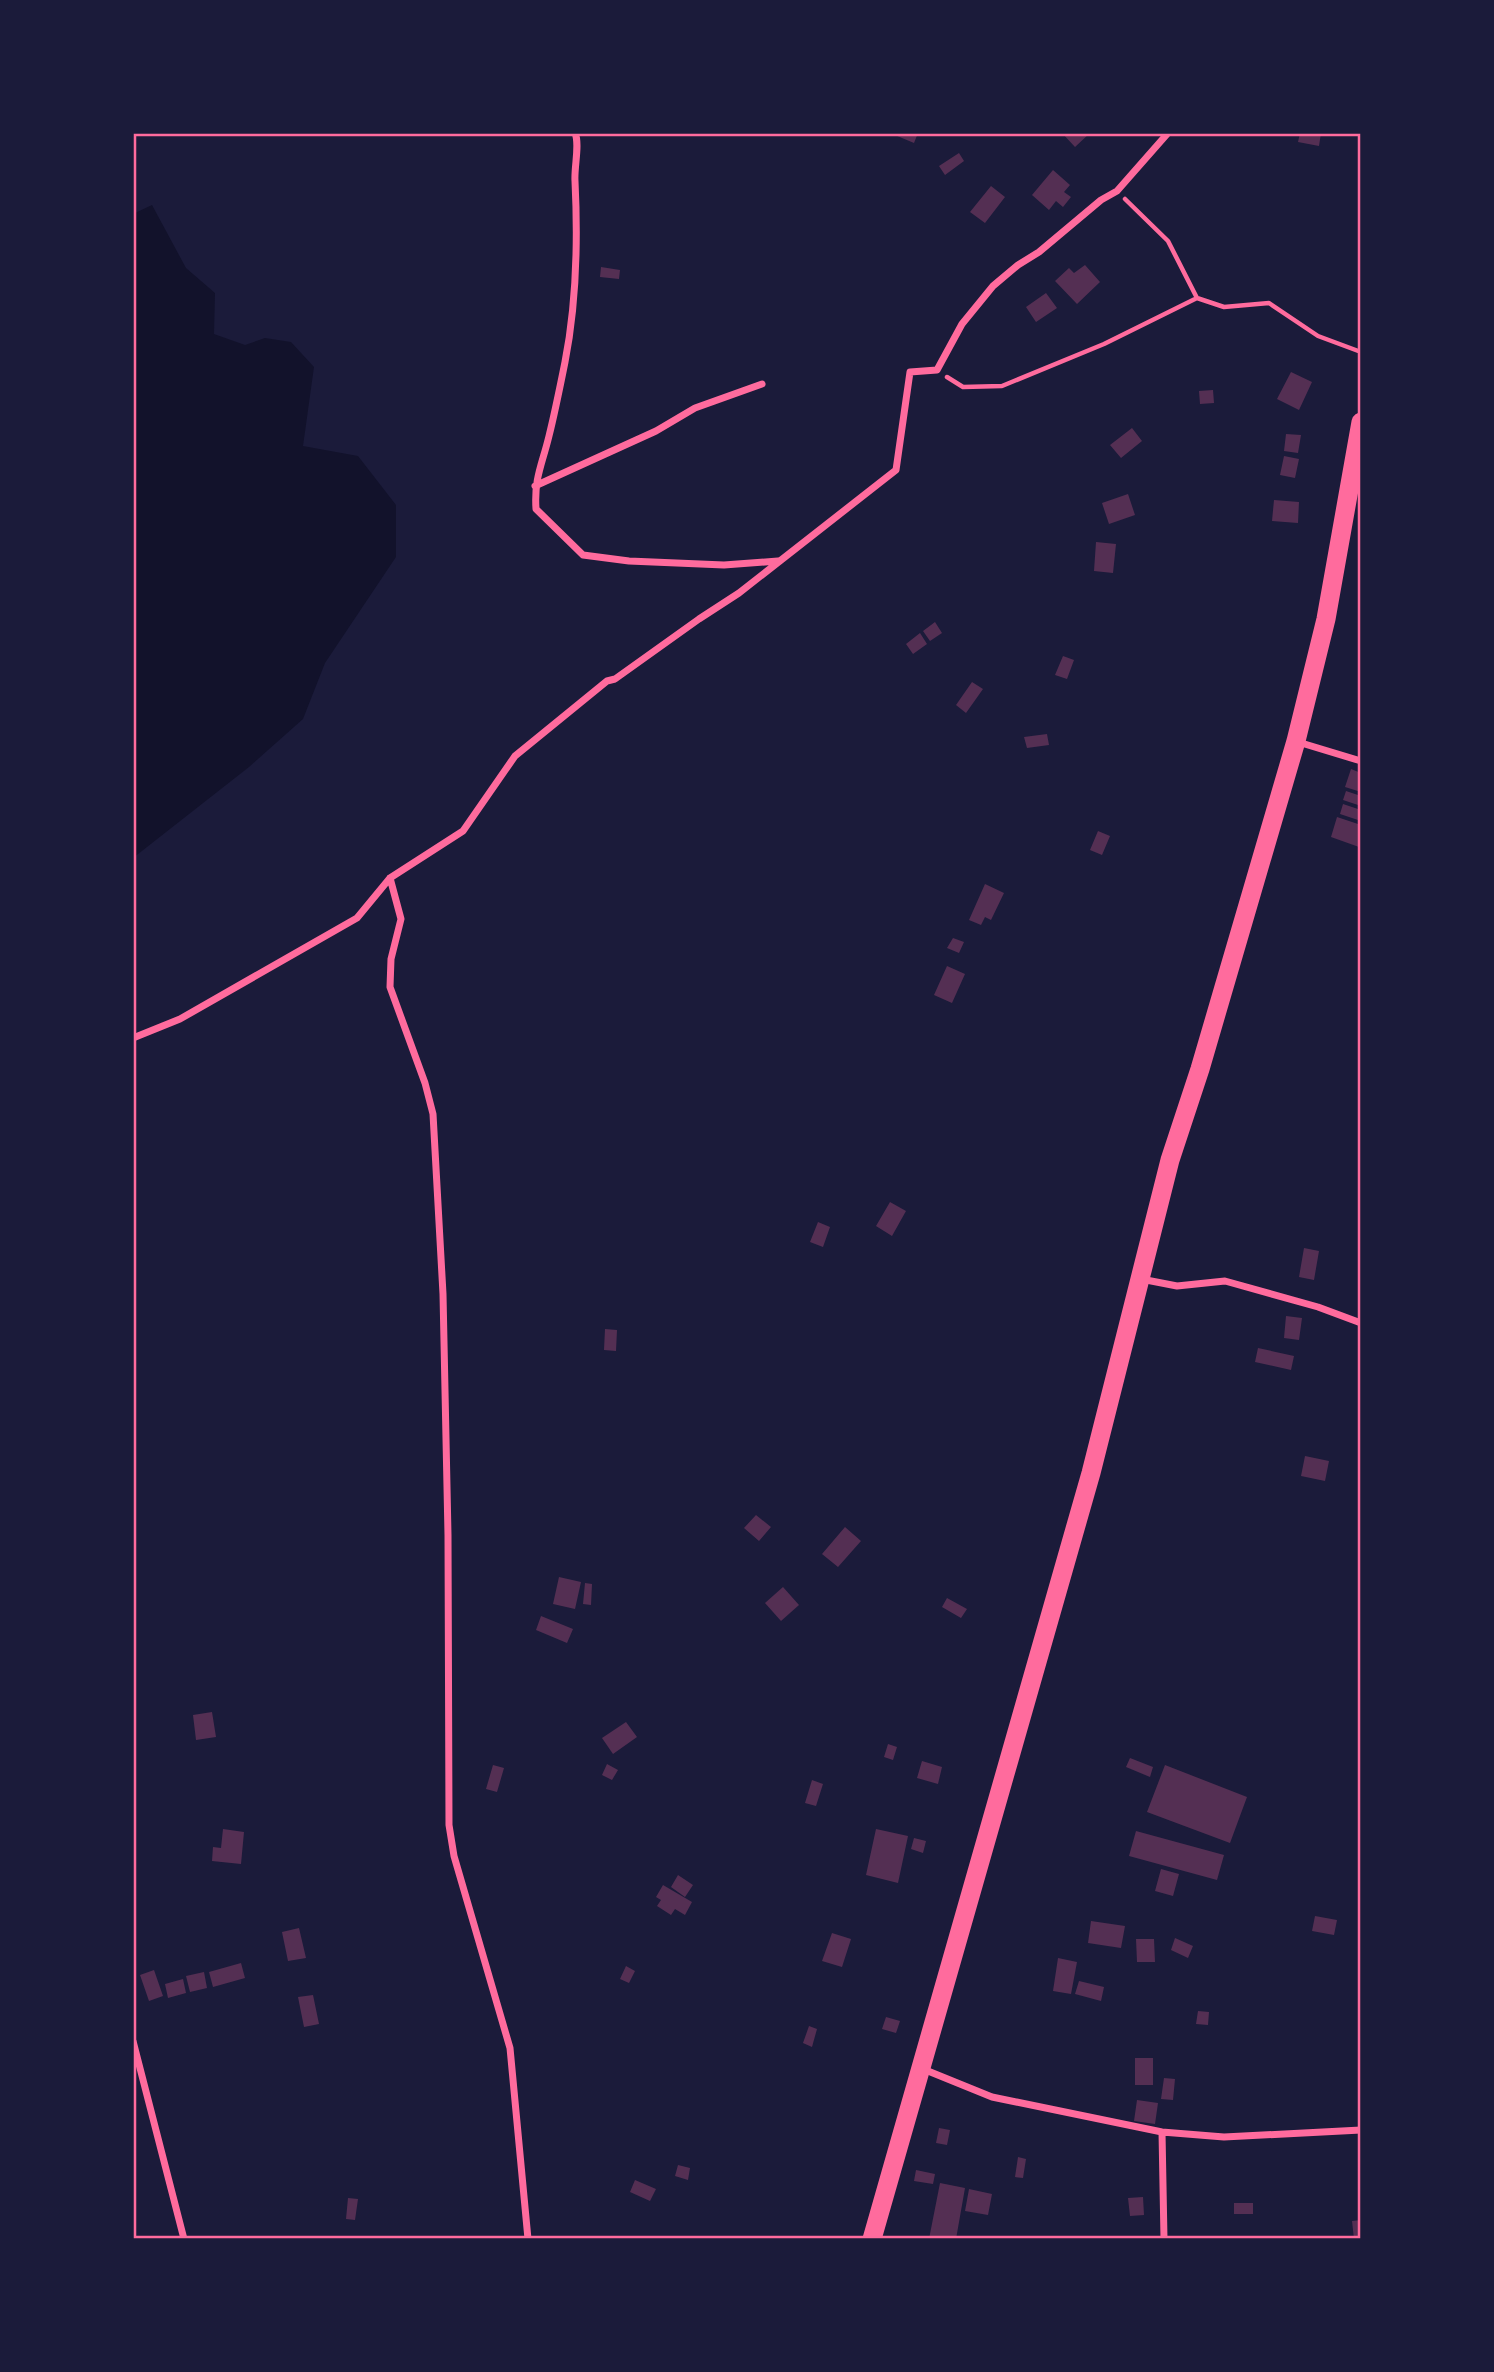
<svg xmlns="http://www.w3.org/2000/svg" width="1494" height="2372" font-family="'Times New Roman',serif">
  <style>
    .water { fill: #12122b }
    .building { fill: #542f53 }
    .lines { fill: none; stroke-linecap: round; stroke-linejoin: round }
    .path { stroke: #ff6b9d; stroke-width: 4.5 }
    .minor { stroke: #ff6b9d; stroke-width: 7 }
    .trunk { stroke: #ff6b9d; stroke-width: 19 }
    .neatline { fill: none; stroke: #ff6b9d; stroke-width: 2.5 }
  </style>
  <rect width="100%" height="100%" fill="#1b1b3a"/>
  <path class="water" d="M152 205 186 268 215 293 214 334 245 345 265 338 291 342 314 367 303 446 358 456 396 505V557L325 663 303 719 249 767 133 858V209L135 213Z"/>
  <path class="building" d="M890 133H918L914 143Z
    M1062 133H1090L1075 147Z
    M1300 133H1321L1319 146 1298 142Z
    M959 153 964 161 945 175 939 166Z
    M1053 170 1070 185 1064 192 1071 197 1063 207 1056 201 1049 210 1032 195Z
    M991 186 1005 197 985 223 970 212Z
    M1085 265 1100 282 1077 304 1055 281 1069 268 1074 273Z
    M601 267 620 270 619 279 600 277Z
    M1046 293 1057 308 1036 322 1026 307Z
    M1291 372 1312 382 1299 410 1277 399Z
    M1213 390 1214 403 1200 404 1199 391Z
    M1132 428 1142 441 1121 458 1110 445Z
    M1286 434 1301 435 1298 453 1284 451Z
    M1284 456 1299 459 1295 478 1280 475Z
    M1128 494 1135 515 1109 524 1102 503Z
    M1274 500 1299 502 1298 523 1272 521Z
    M1096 542 1116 544 1113 573 1094 571Z
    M935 622 942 633 930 641 923 631Z
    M920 633 927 644 913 654 906 644Z
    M1063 656 1074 660 1067 679 1055 675Z
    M972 682 983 689 966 713 956 705Z
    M1047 734 1049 745 1027 748 1024 737Z
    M1351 769 1361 773V792L1345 787Z
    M1346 791 1361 796V806L1343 800Z
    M1343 804 1361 810V821L1340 814Z
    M1337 817 1361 825 1359 847 1331 837Z
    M1098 831 1110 836 1102 855 1090 850Z
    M985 884 1004 893 991 920 985 917 981 925 969 920Z
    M953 938 964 942 959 953 947 948Z
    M947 966 965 974 952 1003 934 995Z
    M890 1202 906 1211 892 1236 876 1226Z
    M818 1222 830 1227 823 1247 810 1242Z
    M1304 1248 1319 1251 1314 1280 1299 1277Z
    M1286 1316 1302 1318 1299 1340 1284 1338Z
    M605 1329 617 1330 616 1351 604 1350Z
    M1258 1348 1294 1356 1291 1370 1255 1362Z
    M1305 1456 1329 1461 1325 1481 1301 1476Z
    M756 1515 771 1527 759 1541 744 1528Z
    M845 1527 861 1541 838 1567 822 1554Z
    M559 1577 581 1582 575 1609 553 1604Z
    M585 1583 592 1584 591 1605 583 1604Z
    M783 1587 799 1605 781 1621 765 1603Z
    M947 1598 967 1609 961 1618 942 1607Z
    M541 1616 573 1629 567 1643 536 1630Z
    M212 1712 216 1737 196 1740 193 1715Z
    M626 1722 637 1737 613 1754 602 1738Z
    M888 1744 897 1747 893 1760 884 1757Z
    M1130 1758 1153 1767 1150 1777 1126 1767Z
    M922 1761 942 1767 938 1784 917 1778Z
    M607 1764 618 1770 612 1780 602 1775Z
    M493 1765 504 1768 497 1792 486 1789Z
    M1165 1765 1247 1797 1230 1843 1147 1812Z
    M812 1780 823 1784 816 1806 805 1803Z
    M223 1829 244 1832 241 1864 212 1861 213 1847 221 1848Z
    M876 1829 908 1836 898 1883 866 1875Z
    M1136 1831 1224 1855 1217 1880 1129 1856Z
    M914 1838 926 1841 923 1853 911 1849Z
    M1161 1869 1179 1874 1173 1896 1155 1891Z
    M678 1875 693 1885 685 1897 671 1887Z
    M663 1885 692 1902 685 1915 675 1909 671 1915 657 1906 661 1900 656 1897Z
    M1315 1916 1337 1920 1334 1935 1312 1931Z
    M1091 1921 1125 1926 1121 1948 1088 1943Z
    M299 1928 306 1958 288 1961 282 1932Z
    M832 1933 851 1939 842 1967 822 1961Z
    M1175 1938 1193 1946 1188 1958 1171 1950Z
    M1136 1939H1154L1155 1962H1137Z
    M1058 1958 1077 1962 1071 1994 1053 1991Z
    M241 1963 245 1978 213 1987 209 1972Z
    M626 1966 635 1971 629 1983 620 1979Z
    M154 1970 163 1996 149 2001 140 1975Z
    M204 1972 207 1988 190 1992 186 1976Z
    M183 1979 186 1993 168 1998 165 1984Z
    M1079 1981 1104 1987 1101 2001 1075 1994Z
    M313 1995 319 2024 304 2027 298 1997Z
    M1198 2011 1209 2012 1208 2025 1196 2024Z
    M886 2017 900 2021 896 2033 882 2029Z
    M809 2026 817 2029 812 2047 803 2043Z
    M1135 2058H1153V2085H1135Z
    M1164 2078 1175 2079 1173 2100 1161 2099Z
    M1137 2100 1158 2103 1155 2124 1134 2121Z
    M939 2128 950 2130 947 2145 936 2143Z
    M1018 2157 1026 2159 1023 2178 1015 2177Z
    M678 2165 690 2168 688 2180 675 2176Z
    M916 2170 935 2174 933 2184 914 2181Z
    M635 2180 656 2189 650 2201 630 2192Z
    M940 2183 965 2188 956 2239H929Z
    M969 2189 992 2194 988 2215 965 2211Z
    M1143 2197 1144 2215 1130 2216 1128 2198Z
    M348 2198 358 2199 355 2220 346 2219Z
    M1234 2203H1253V2214H1234Z
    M1361 2220V2239H1354L1352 2221Z"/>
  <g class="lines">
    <path class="path" d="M1125 199 1168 241 1197 298 1224 307 1269 303 1318 336 1361 352
      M947 377 963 387 1002 386 1104 344 1197 298"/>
    <path class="minor" d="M575 133C580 144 574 167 575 181 578 242 577 301 565 362 560 387 555 412 549 436 542 465 534 478 536 509L583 555 629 561 724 565 778 561
      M535 486 656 431 695 408 762 384
      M1298 742 1361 761
      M390 878 401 919 391 959 390 987 425 1083 433 1114 443 1294 448 1535 449 1825 454 1856 510 2048 528 2239
      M133 1038 180 1019 357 918 390 878 463 831 515 756 607 681 615 679 699 619 739 593 896 470 910 372 937 370 962 324 993 286 1018 265 1039 252 1101 200 1117 191 1168 133
      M1141 1279 1177 1286 1225 1281 1318 1307 1361 1323
      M133 2041 184 2239
      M923 2069 992 2097 1162 2132 1224 2137 1361 2130
      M1162 2132 1164 2239"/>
    <path class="trunk" d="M872 2239 1091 1473 1170 1160 1200 1069 1296 741 1326 619 1361 422"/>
  </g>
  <rect width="1494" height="2372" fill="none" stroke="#1b1b3a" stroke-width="270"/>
  <rect x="135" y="135" width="1224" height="2102" class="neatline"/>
</svg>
